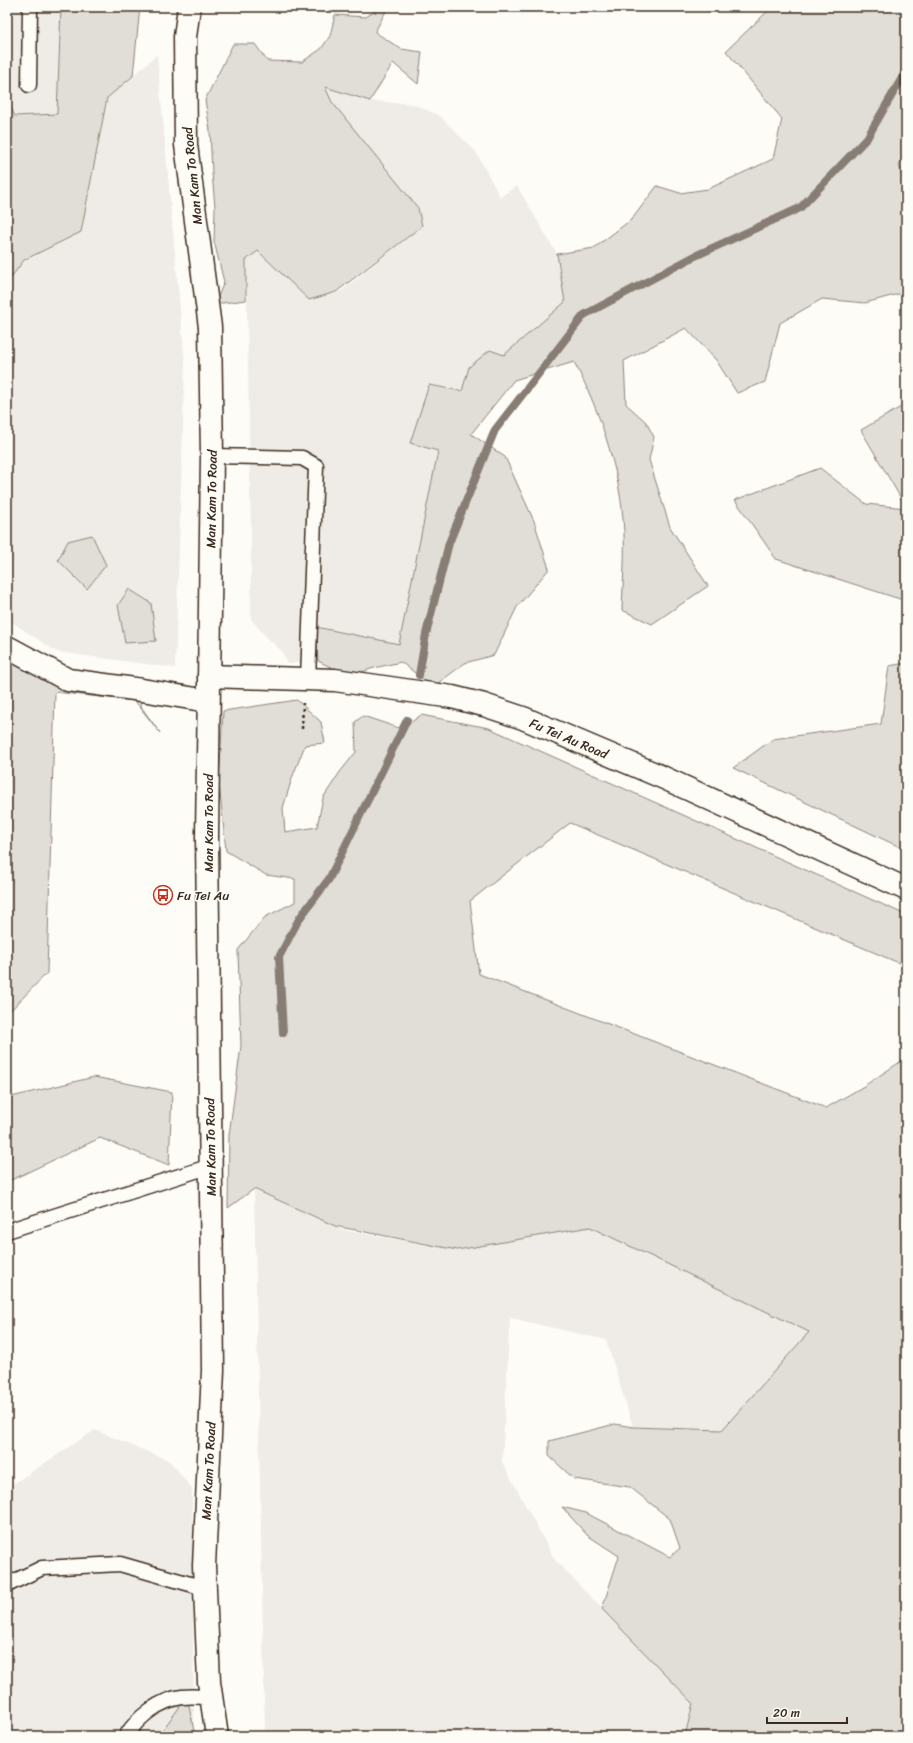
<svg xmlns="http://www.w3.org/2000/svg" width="913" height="1743" font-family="Sriracha,sans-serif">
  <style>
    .built { fill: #efece7 }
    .green { fill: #e1ded7; stroke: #8e847a }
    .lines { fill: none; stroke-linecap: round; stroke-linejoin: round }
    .stream { stroke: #887d74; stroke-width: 8 }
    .lane-casing { stroke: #3b2a1e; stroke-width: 17 }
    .street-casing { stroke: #3b2a1e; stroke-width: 25 }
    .primary-casing { stroke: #3b2a1e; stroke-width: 25 }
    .path { stroke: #3b2a1e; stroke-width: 2.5; stroke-dasharray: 3 3; stroke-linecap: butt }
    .lane { stroke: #fdfcf7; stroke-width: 14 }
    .street { stroke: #fdfcf7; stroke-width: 22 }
    .primary { stroke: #fdfcf7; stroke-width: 22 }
    .labels { text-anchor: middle; stroke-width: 3; stroke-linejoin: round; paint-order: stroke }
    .street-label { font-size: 13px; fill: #3b2a1e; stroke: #fdfcf7 }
    .poi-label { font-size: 13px; fill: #3b2a1e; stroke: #fdfcf7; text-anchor: start }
  </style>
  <rect width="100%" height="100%" fill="#fdfcf7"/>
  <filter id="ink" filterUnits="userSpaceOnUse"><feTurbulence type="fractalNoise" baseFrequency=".025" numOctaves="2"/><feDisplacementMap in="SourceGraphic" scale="8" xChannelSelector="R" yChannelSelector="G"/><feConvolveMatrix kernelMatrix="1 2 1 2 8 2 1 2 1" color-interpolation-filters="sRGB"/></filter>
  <g filter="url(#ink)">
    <path class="built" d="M7 7H64L65 114 15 116 7 100Z
      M157 55 185 364 175 668 57 652 7 619V283L24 260 81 232 107 98Z
      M324 87 370 101 413 104 440 116 476 152 500 197 517 186 557 254 566 302 462 391 429 385 438 450 399 644 323 628 318 661 288 664 282 651 267 638 251 619V533L246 260 258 251 310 300 341 291 422 226 336 108Z
      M254 1189 343 1230 457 1250 589 1226 747 1298 872 1367 722 1430 633 1427 606 1340 510 1318 502 1462 555 1560 693 1703 685 1736H265Z
      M95 1430 170 1461 192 1489 194 1736H7V1488Z"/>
    <path class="green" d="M61 7H140L133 76 107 98 81 232 24 260 7 283V100L15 116 57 114Z
      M381 7H388L375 32 401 49 422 52 418 84 393 63 370 101 325 87 332 102 418 208 422 226 336 292 309 300 258 251 246 260V300L215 304 224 282 214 241 215 207 212 173 210 130 205 100 233 44H255L267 61 302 62 321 49 330 36 335 15 366 17Z
      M772 7H906V157L899 164 906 194V292L865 303 822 299 780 323 765 382 737 393 716 360 686 328 624 361 626 404 646 422 654 437 649 460 670 527 708 586 652 624 622 610C623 580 626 549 623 519 619 468 598 406 574 362L514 380 471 434 505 457 534 521 549 569 517 607 494 655 465 663 433 687 401 662 374 668 349 676 318 661 316 627 399 644 438 451 410 443 429 385 462 391 469 367 490 350 504 355 565 302 557 254 594 248 632 219 657 186 680 193 708 189 773 159 782 119 726 51Z
      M906 404V507L861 430Z
      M820 468 866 504 906 508V601L776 559 735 500Z
      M92 535 106 565 87 589 58 560 68 541Z
      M129 589 151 603 156 641 125 643 118 605Z
      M7 644 68 685 138 694 142 708 160 733 135 701 55 692 47 973 7 1014Z
      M906 663V850L733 768 773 739 881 724 889 666Z
      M297 700 321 722 325 743 305 745 292 778 283 808 285 832 317 827 323 798 340 772 356 752 355 722 363 716 402 729 421 715 489 728 906 915V966L570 823 470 901 479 974 826 1108 864 1086 906 1058V1736H685L693 1703 602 1609 619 1556 587 1535 562 1507 586 1513 670 1557 680 1548 670 1519 630 1487 574 1479 549 1456V1441L615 1424 633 1427 722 1430 809 1332 590 1227 457 1250 335 1226 254 1189 228 1208 229 1135 241 1046 238 950 265 917 295 902V879L266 875 226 851 219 783 223 711Z
      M94 1077 172 1092 169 1165 100 1138 7 1182V1098Z
      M187 1697 195 1736H158Z"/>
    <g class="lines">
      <path class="stream" d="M419 675 426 634 449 543 495 430 584 315 695 256 800 208 867 138 906 71
        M283 1033 279 957 299 919 329 879 407 720"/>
      <defs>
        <path id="lane" d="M29 85 30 7
          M212 456 302 458 316 466 308 679
          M7 1231 211 1166
          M7 1585 42 1568 120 1564 204 1588
          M126 1736C138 1717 159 1700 182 1697 191 1696 201 1697 210 1697"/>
        <path id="street" d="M7 647 68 680 142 690 208 701
          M209 676 335 680 452 697 484 705 523 718 662 777 906 889"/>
        <path id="primary" d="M189 7 185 37 186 145 210 327 212 456 207 837 213 1370 204 1566 209 1682 217 1736"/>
      </defs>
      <use href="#lane" class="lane-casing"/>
      <use href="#street" class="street-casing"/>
      <use href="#primary" class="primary-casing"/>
      <path class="path" d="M302 729 303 703"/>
      <use href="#lane" class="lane"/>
      <use href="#street" class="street"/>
      <use href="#primary" class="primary"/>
    </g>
  </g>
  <defs>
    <symbol id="bus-ring" viewBox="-11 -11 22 22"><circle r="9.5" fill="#fdfcf7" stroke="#c8321e" stroke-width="1.5"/><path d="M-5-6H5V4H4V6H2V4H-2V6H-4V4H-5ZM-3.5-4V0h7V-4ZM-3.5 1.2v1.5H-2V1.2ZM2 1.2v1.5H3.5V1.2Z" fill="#c8321e"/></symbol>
  </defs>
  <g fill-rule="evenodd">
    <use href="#bus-ring" x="152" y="884" width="22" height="22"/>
  </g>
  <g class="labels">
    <g class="street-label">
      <text transform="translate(192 176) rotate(-96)" y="5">Man Kam To Road</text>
      <text transform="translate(211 499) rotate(-89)" y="5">Man Kam To Road</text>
      <text transform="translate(569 738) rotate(23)" y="5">Fu Tei Au Road</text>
      <text transform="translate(208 823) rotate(-90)" y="5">Man Kam To Road</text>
      <text transform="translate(210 1147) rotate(-91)" y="5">Man Kam To Road</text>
      <text transform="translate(208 1471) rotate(-87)" y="5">Man Kam To Road</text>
    </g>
    <g class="poi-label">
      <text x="177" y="900">Fu Tei Au</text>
    </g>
  </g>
  <rect width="913" height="1743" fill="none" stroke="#fdfcf7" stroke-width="24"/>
  <rect x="12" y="12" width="889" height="1719" fill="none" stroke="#3b2a1e" stroke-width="1.5" filter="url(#ink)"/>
  <path d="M767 1717v6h80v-6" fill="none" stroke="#3b2a1e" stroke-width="2"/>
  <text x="773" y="1717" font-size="12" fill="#3b2a1e" stroke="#fdfcf7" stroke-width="3" paint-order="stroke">20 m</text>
</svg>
